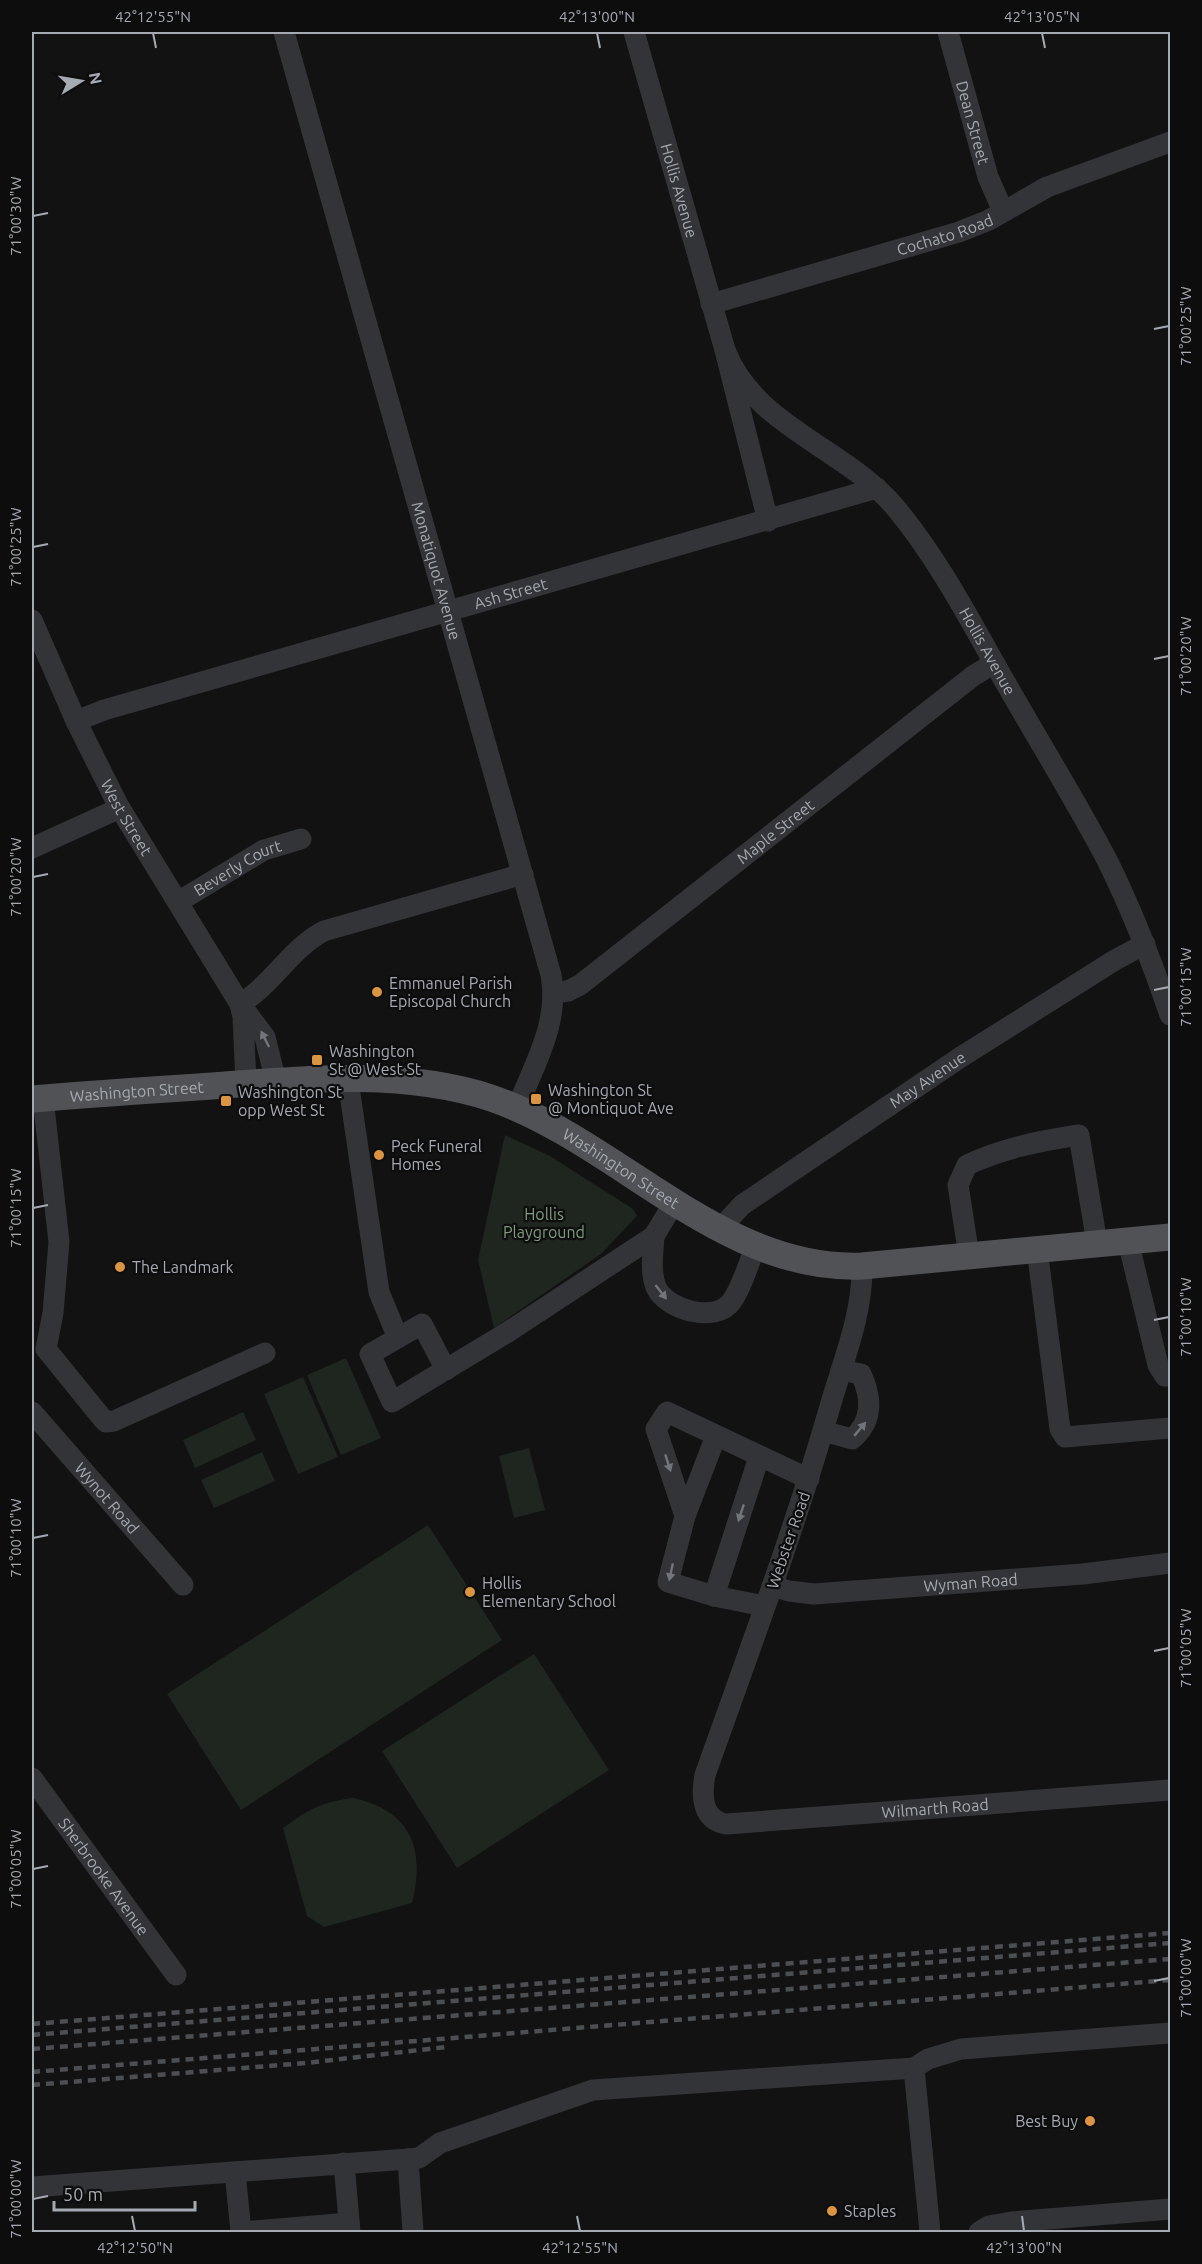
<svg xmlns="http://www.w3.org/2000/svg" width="1202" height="2264" font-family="Ubuntu,sans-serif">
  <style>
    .green { fill: #1f251f }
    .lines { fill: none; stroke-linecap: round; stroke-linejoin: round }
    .minor { stroke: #333437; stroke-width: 21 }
    .major { stroke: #505256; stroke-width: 27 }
    .rail { stroke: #4c4f52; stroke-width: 4.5; stroke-dasharray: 8 6; stroke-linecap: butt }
    .oneway { fill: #72757b }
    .ticks { fill: none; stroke: #a5aab2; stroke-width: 2 }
    .poi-dot { fill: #db9442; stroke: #0d0d0e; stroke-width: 2 }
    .labels { text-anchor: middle; stroke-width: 4.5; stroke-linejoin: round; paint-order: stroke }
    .street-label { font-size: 16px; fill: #a5aab2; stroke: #0d0d0e }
    .poi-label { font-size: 16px; fill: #a5aab2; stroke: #0d0d0e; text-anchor: start }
    .park-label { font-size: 16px; fill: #809b7e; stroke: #0d0d0e }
    .neatline { fill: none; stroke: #a5aab2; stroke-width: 2 }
    .ticks-label { font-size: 15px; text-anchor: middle; fill: #a5aab2 }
  </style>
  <rect width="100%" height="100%" fill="#121213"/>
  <path class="green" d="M505 1135 550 1156 633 1209 637 1216 601 1254 494 1328 478 1260Z
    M346 1358 381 1438 341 1455 307 1375Z
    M303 1377 338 1457 298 1474 264 1394Z
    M243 1412 256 1440 195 1468 183 1440Z
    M529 1448 545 1510 514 1518 499 1456Z
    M262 1452 275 1481 214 1508 201 1480Z
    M428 1525 502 1640 241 1810 167 1694Z
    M534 1654 609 1770 457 1868 382 1751Z
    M353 1798C410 1810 426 1848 412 1903L324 1927 307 1916 283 1828C308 1810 321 1802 353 1798Z"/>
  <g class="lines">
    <g class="minor">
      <path id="s1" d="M284 32 551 975C560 1022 534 1065 517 1108"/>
      <path id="s2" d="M634 32 725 350 768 521"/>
      <path id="s3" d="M948 32 988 177 1003 211"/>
      <path id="s4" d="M711 304 959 232 989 220 1047 187 1170 142"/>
      <path id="s5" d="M725 350C755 427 844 447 895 507 940 561 973 626 1008 687 1041 745 1076 801 1107 860 1132 910 1152 962 1170 1015"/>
      <path id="s6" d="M32 620 76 721 118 805 240 1004 265 1037 276 1082"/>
      <path id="s7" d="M76 721 104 710 877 488"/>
      <path d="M32 848 120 808"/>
      <path id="s8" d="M178 902 264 850 301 839"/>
      <path id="s9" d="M554 993 568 991 580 985 973 676 994 663"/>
      <path d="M240 1004C272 985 291 948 324 931L523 874"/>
      <path d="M240 1004 243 1017 246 1083"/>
      <path d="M348 1080 379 1292 398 1338"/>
      <path d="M43 1098 59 1242 53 1313 46 1349 102 1418 106 1422 114 1421 265 1353"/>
      <path id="s10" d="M721 1228 742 1205 961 1057 1115 960 1145 944"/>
      <path d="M654 1236C653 1252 650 1272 656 1287 666 1310 716 1324 732 1301 743 1285 749 1262 756 1245"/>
      <path d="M1128 1241 1158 1365 1165 1376H1170"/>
      <path d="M1037 1249 1060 1429 1065 1437 1170 1428"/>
      <path d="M969 1256 958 1185 967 1165C1004 1148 1039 1141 1079 1135L1097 1243"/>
      <path id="s11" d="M862 1266C863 1312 844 1359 831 1403 795 1529 749 1651 705 1775 701 1796 702 1821 727 1824L1170 1790"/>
      <path d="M446 1370 422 1324 370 1354 392 1402 508 1332 654 1236 675 1201"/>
      <path id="s12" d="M32 1412 183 1585"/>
      <path d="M823 1431 852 1439C873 1421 872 1398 861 1374L841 1370"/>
      <path d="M716 1436 685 1516 668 1582 714 1596 764 1606"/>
      <path d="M685 1516 656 1429 667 1412 809 1479"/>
      <path id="s13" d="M772 1586 789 1591 814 1594 1083 1574 1170 1563"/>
      <path d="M714 1596 759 1457"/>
      <path id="s14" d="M32 1778 176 1975"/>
      <path d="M914 2068 928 2059 961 2049 1170 2033"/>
      <path d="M344 2163 350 2232"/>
      <path d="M235 2172 241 2232"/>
      <path d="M32 2187 408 2159"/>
      <path d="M243 2232 349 2223"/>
      <path d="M413 2232 408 2159 419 2158 440 2143 593 2090 914 2068 930 2232"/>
      <path d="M979 2232 989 2226 1011 2222 1170 2209"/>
    </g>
    <path class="major" id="s15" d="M32 1099C92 1094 152 1090 212 1086 303 1079 403 1069 491 1098 617 1141 722 1272 862 1266L1170 1237"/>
    <path class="rail" d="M32 2024 1170 1933
      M32 2035 1170 1943
      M32 2049 1170 1959
      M32 2072 1170 1980
      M32 2085 306 2063 446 2047"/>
  </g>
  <defs><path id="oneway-solid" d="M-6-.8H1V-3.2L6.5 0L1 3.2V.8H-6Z" transform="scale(1.5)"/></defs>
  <g class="oneway">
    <use href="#oneway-solid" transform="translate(265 1039) rotate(-117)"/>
    <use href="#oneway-solid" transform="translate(661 1292) rotate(52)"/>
    <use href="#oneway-solid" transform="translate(860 1429) rotate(-50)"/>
    <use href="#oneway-solid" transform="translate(668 1463) rotate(72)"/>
    <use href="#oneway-solid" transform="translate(741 1513) rotate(108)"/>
    <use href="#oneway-solid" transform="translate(671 1572) rotate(102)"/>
  </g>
  <path class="ticks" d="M153 33 156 48M597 33 600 48M1042 33 1045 48M33 216 48 213M1154 329 1169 326M33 547 48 544M1154 659 1169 656M33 877 48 874M1154 990 1169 987M33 1208 48 1205M1154 1320 1169 1317M33 1538 48 1535M1154 1651 1169 1648M33 1869 48 1866M1154 1981 1169 1978M33 2199 48 2196M132 2216 135 2231M577 2216 580 2231M1022 2216 1024 2231"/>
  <g class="poi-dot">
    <circle cx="377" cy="992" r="6"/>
    <rect x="311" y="1054" width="12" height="12" rx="3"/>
    <rect x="530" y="1093" width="12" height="12" rx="3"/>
    <rect x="220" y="1095" width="12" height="12" rx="3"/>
    <circle cx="379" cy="1155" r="6"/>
    <circle cx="120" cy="1267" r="6"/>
    <circle cx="470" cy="1592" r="6"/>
    <circle cx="1090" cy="2121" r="6"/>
    <circle cx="832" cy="2211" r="6"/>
  </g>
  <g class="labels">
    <g class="street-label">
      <text dy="6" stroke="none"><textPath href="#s3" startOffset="94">Dean Street</textPath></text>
      <text dy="6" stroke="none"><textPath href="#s2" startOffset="165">Hollis Avenue</textPath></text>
      <text dy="6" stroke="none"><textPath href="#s4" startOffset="244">Cochato Road</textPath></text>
      <text dy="6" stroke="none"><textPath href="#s1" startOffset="560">Monatiquot Avenue</textPath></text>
      <text dy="6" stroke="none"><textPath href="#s7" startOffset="453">Ash Street</textPath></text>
      <text dy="6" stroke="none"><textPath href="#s5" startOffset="406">Hollis Avenue</textPath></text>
      <text dy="6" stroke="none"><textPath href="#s6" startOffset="219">West Street</textPath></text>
      <text dy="6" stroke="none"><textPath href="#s9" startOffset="276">Maple Street</textPath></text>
      <text dy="6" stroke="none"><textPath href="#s8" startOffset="69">Beverly Court</textPath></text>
      <text dy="6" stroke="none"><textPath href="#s10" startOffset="255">May Avenue</textPath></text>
      <text dy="6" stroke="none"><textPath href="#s15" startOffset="105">Washington Street</textPath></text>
      <text dy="6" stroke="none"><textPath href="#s15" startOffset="610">Washington Street</textPath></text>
      <text dy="6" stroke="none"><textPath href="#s12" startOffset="114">Wynot Road</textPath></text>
      <text transform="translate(788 1540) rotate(-71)" y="6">Webster Road</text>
      <text dy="6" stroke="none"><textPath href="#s13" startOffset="200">Wyman Road</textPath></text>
      <text dy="6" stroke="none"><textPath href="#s11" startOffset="804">Wilmarth Road</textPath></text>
      <text dy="6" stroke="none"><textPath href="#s14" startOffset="122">Sherbrooke Avenue</textPath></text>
    </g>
    <g class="poi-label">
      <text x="389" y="989">Emmanuel Parish<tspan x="389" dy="18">Episcopal Church</tspan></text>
      <text x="329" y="1057">Washington<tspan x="329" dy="18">St @ West St</tspan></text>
      <text x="548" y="1096">Washington St<tspan x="548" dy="18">@ Montiquot Ave</tspan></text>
      <text x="238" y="1098">Washington St<tspan x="238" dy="18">opp West St</tspan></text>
      <text x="391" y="1152">Peck Funeral<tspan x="391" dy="18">Homes</tspan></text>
      <text x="132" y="1273">The Landmark</text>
      <text x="482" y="1589">Hollis<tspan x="482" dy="18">Elementary School</tspan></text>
      <text x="1078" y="2127" text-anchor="end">Best Buy</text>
      <text x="844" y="2217">Staples</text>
    </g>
    <g class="park-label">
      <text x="544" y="1220">Hollis<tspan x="544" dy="18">Playground</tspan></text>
    </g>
  </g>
  <rect width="1202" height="2264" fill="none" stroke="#0d0d0e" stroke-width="66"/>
  <g transform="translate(81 81) rotate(79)" stroke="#0d0d0e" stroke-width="4.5" paint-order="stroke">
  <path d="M0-4.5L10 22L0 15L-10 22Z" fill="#a5aab2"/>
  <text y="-9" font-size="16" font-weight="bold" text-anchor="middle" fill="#a5aab2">N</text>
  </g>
  <path d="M54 2201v9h141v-9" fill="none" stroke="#a5aab2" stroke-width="3"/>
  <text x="63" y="2201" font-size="18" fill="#a5aab2" stroke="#0d0d0e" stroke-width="4.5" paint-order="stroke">50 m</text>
  <rect x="33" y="33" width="1136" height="2198" class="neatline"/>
  <g class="ticks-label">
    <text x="153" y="22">42°12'55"N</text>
    <text x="597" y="22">42°13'00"N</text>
    <text x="1042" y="22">42°13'05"N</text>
    <text transform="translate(16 216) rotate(-90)" y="5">71°00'30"W</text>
    <text transform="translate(1186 326) rotate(-90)" y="5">71°00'25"W</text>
    <text transform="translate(16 547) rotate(-90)" y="5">71°00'25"W</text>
    <text transform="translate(1186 656) rotate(-90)" y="5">71°00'20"W</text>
    <text transform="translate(16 877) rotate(-90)" y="5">71°00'20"W</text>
    <text transform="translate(1186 987) rotate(-90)" y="5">71°00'15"W</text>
    <text transform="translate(16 1208) rotate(-90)" y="5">71°00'15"W</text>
    <text transform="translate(1186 1317) rotate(-90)" y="5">71°00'10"W</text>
    <text transform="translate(16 1538) rotate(-90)" y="5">71°00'10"W</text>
    <text transform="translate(1186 1648) rotate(-90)" y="5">71°00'05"W</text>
    <text transform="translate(16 1869) rotate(-90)" y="5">71°00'05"W</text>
    <text transform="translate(1186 1978) rotate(-90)" y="5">71°00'00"W</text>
    <text transform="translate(16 2199) rotate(-90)" y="5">71°00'00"W</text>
    <text x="135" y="2253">42°12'50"N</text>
    <text x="580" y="2253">42°12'55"N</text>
    <text x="1024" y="2253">42°13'00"N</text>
  </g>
</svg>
